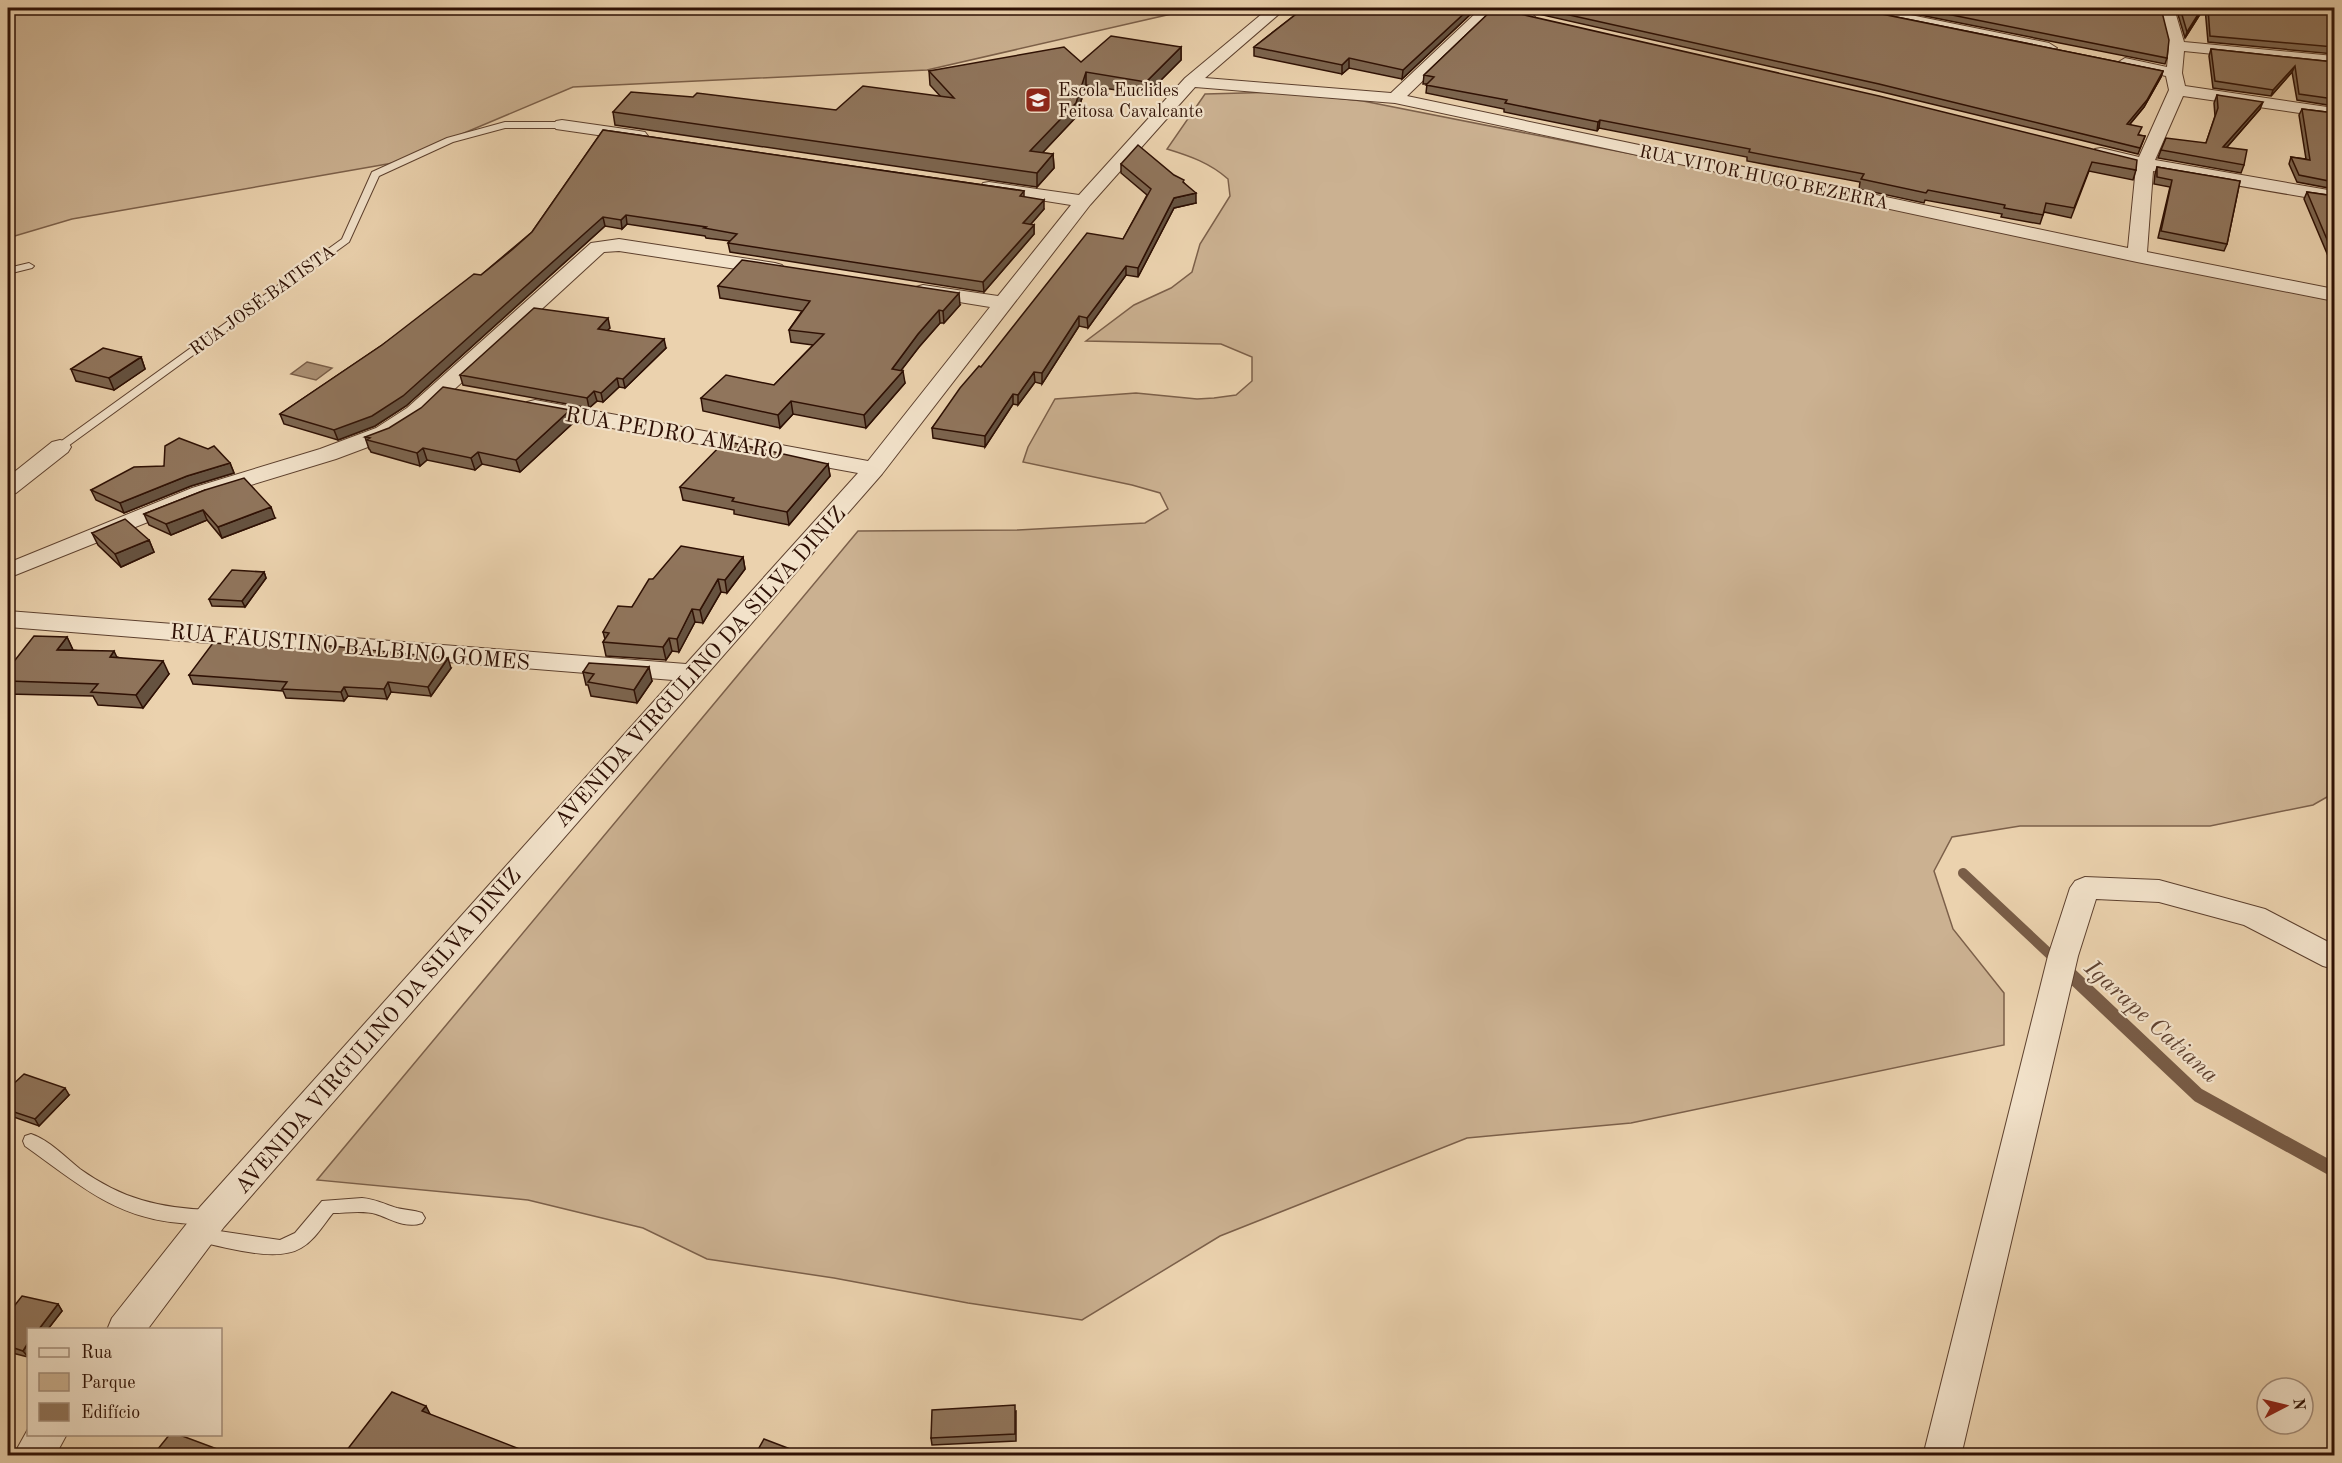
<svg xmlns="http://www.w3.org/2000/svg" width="2342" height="1463" font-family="'Old Standard TT',serif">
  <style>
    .green { fill: #cbb191; stroke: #7c604a; stroke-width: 1.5 }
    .water { fill: #ab9074; stroke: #795d47; stroke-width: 1.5 }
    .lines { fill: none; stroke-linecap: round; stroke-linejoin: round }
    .stream-far1 { stroke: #795d47; stroke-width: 10 }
    .stream { stroke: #795d47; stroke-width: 14 }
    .lane-casing { stroke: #5d402e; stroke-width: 2 }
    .street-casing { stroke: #5d402e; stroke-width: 2 }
    .lane { fill: #f2e2ca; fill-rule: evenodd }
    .street { fill: #f2e2ca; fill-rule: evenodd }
    .wall { fill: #7c654f; stroke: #2e1004; stroke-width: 1.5 }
    .shaded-wall { fill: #655240; stroke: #2e1004; stroke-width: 1.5 }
    .building { fill: #90755c; stroke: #2e1004; stroke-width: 1.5 }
    .labels { text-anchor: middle; stroke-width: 4.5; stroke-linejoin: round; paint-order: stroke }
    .far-poi-label { font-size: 18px; fill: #2e1004; stroke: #f2e2ca; text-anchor: start }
    .far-street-label { font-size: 18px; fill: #2e1004; stroke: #f2e2ca }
    .street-label { font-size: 22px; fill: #2e1004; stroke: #f2e2ca }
    .water-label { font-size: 24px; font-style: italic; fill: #604331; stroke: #f2e2ca }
  </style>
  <rect width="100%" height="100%" fill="#ebd2ae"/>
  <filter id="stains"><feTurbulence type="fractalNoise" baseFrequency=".00333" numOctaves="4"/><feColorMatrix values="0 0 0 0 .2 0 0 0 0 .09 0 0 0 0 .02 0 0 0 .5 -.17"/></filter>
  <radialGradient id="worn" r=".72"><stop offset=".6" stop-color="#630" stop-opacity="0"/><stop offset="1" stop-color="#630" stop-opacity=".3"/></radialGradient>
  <path class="green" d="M8 8H1185L1180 12 927 70 573 87 393 163 72 219 8 238Z
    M1280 92 1363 101 1779 183 2334 301V793L2313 805 2210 826H2020L1952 837 1934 871 1953 929 2004 993V1045L1631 1123 1467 1138 1220 1236 1082 1320 968 1303 834 1278 707 1259 643 1228 528 1200 317 1180 858 531 1018 530 1145 523 1168 509 1160 493 1132 485 1023 462 1028 447 1055 399 1136 393 1197 399 1214 398 1236 395 1252 381V357L1221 344 1086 341 1134 305 1171 288 1192 272 1200 244 1230 196 1228 179C1210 163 1190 156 1167 149L1205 94Z"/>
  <path class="water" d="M307 362 332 368 316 380 291 374Z"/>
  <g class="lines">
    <path class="stream-far1" d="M1963 873 2057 961"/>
    <path class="stream" d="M2055 960 2198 1095 2334 1170"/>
    <defs>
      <path id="lane" d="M505 122H562L566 125 562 128H505L453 142 379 176 349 242 64 449H56V445L342 239 372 172 447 138Z
        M29 263 34 266 32 268 8 274V268Z
        M31 1134C49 1140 65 1157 80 1169 122 1199 159 1208 210 1210L216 1212 219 1217 216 1222C205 1226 191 1224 180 1223 114 1218 76 1182 25 1146L23 1141 25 1136Z
        M362 1198C375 1199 384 1204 397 1208 405 1210 414 1210 422 1213L425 1218 422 1223C406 1229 391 1219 376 1214 363 1210 346 1213 333 1213 323 1225 315 1240 301 1248 276 1263 227 1247 199 1242L193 1240 190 1235 193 1230 199 1228 280 1240 295 1233 322 1201Z"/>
      <path id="street" d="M1269 8H1286L1205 78 1391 93 1478 11 1477 8H1504L1532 14 1535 17 1527 22 1492 14 1407 96 2128 248 2136 167 2095 157 2092 153 2095 149 2101 148 2139 157 2169 90 2166 76 2119 66 2117 63 2125 58 2167 67 2169 46 2159 8H2174L2184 42 2334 56V66L2184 51 2182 73 2185 86 2334 108V118L2183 96 2155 160 2334 191V202L2153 171 2147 252 2334 289V301L2137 262 1395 103 1195 87 1090 205 882 474 224 1227 147 1330H107L112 1318 200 1207 673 680 8 627V611L686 664 858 473 535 414 527 412 524 407 527 402 535 400 868 461 990 307 916 295 913 291 916 287 923 285 998 296 1071 205 989 192 983 191 980 187 983 183 989 182 1079 195 1185 78Z
        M1848 8H1876L2049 43 2057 48 2049 53 1856 13Z
        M562 120 639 131 645 132 648 136 645 140 639 141 556 129 553 125 556 121Z
        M619 239 775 263 782 265 785 269 782 273 775 275 619 251 604 252 423 418 392 438 336 459 208 498 8 578V563L192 488 320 449 376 428 407 408 591 243Z
        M60 440 68 442 71 447 68 452 16 493 8 495V477L52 442Z
        M2085 877 2159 880 2265 909 2334 945V969L2323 966 2244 925 2159 902 2096 899 2078 956 1961 1456H1923L2048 956 2070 888 2075 881Z
        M28 1429V1434H67L55 1456H13Z"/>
    </defs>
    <use href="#lane" class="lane-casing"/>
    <use href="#street" class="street-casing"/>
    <use href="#lane" class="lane"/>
    <use href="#street" class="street"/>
  </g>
  <path class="wall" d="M1304 8H1476L1475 10 1402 79 1349 68 1342 74 1254 56V47Z
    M1494 8 2136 170 2133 180 2089 171 2071 218 2044 212 2040 224 2001 217 2002 214 1925 200 1924 203 1859 189 1860 182 1747 161V157L1599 128 1597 131 1504 112V109L1426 93 1427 84H1423L1424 75Z
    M1525 8H1854L1857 9 2163 71 2161 77 2144 107 2130 124 2139 135 2145 136 2138 154 1878 91 1525 11Z
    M1885 8H2041L2167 58 2165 64Z
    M2176 8H2204L2185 38Z
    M2205 8H2334V54L2208 42Z
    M1181 47V60L1146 95 1086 85 1076 117 1042 153 1053 154 1054 168 1037 187 615 125 613 112 836 110 941 97 930 85 929 71 1081 62Z
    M2211 49 2334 62V106L2297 100 2292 72 2271 96 2213 88 2209 56Z
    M2217 95 2260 109 2227 147 2244 165 2241 173 2158 158 2161 150 2206 143 2215 116 2214 103Z
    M2302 109 2334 113V189L2297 182 2289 164 2291 157 2306 159 2299 115Z
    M603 130 1024 191V197L1044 209 1031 224 1034 225V234L984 292 730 252 728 243 730 241 706 238 705 236 627 224 622 229 605 226 406 406 375 426 338 440 284 424 280 414 382 345 481 275 532 232Z
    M1121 164 1184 183 1196 203 1174 208 1138 277 1126 275 1088 328 1079 326 1042 384 1035 382 1018 405 1013 404 985 447 933 438 932 428 981 367 1123 239 1147 195 1121 173Z
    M2157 167 2240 181 2227 244 2224 251 2158 238 2170 187 2154 184 2155 174Z
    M2307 192 2334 196V270L2304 199Z
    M718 286 960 305 944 323H940L919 347 901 370 905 383 866 428 793 414 780 428 703 411 701 398 774 385 813 345 791 342 789 330 802 311 720 298Z
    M610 328 607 330 666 348 625 388 619 387 603 402 597 401 589 408 463 385 460 375Z
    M141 357 145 369 114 390 76 381 71 369Z
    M570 410 573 423 520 472 482 464 475 470 427 460 420 466 371 452 370 450 369 449 365 437Z
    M230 463 234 473 191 486 124 513 96 500 91 490 164 466Z
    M828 464 830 476 789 525 734 514V510L683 500 680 487Z
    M205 490 275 518 222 538 207 520 171 535 149 525 144 514Z
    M92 533 149 540 154 552 121 567 98 545Z
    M743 557 745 569 727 593 721 592 703 623 695 622 679 652 672 651 666 660 606 656 603 642 605 639 603 632 632 607 653 579Z
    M264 572 266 578 245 607 212 606 209 599Z
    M67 637 73 650 117 657 169 674 143 708 98 705 93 696 8 694V669Z
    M451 668 431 696 391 692 387 699 348 696 344 701 286 698 283 691 193 684 189 675Z
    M583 672 652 681 637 703 591 696 588 685H586Z
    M8 1089 69 1095 39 1126 8 1115Z
    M58 1304 62 1311 48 1329H28V1357L8 1352V1314Z
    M1016 1411V1441L932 1445 931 1438Z"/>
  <path class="shaded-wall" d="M1470 8H1476L1475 10 1402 79 1403 70Z
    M2202 8H2204L2185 38 2187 32Z
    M1181 47V60L1146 95V82Z
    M1349 58V68L1342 74V65Z
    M2295 66 2292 72 2271 96 2273 90Z
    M2163 71 2161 77 2144 107 2125 130 2127 124Z
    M1086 72V85L1076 117 1031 165 1030 151Z
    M2263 102 2260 109 2220 155 2223 147Z
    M1600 120 1599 128 1597 131 1598 122Z
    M1053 154 1054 168 1037 187V173Z
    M1196 193V203L1174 208 1138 277V268L1174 198Z
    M1044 200V209L1024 232 1023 223Z
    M626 215 627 224 622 229 621 220Z
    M603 217 605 226 406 406 375 426 338 440 334 430Z
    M1034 225V234L984 292 983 282Z
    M1126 266V275L1088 328 1087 318Z
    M959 293 960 305 944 323 943 311Z
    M939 310 940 323 919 347 893 381 892 369 918 334Z
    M1079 316V326L1042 384V373Z
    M608 318 610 328 600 338 598 329Z
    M664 339 666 348 625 388 623 379Z
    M141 357 145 369 114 390 109 378Z
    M903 371 905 383 866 428 864 415Z
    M1034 372 1035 382 1018 405V395Z
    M617 378 619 387 603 402 601 393Z
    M594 391 597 401 589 408 587 398Z
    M1013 394V404L985 447V436Z
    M791 401 793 414 780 428 778 415Z
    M570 410 573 423 520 472 516 460Z
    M423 448 427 460 420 466 417 453Z
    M478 452 482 464 475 470 471 458Z
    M230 463 234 473 191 486 124 513 120 503 187 476Z
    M828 464 830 476 789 525 787 512Z
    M271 507 275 518 222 538 218 527Z
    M203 510 207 520 171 535 166 524Z
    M149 540 154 552 121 567 115 554Z
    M743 557 745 569 727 593 725 580Z
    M264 572 266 578 245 607 242 601Z
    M718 579 721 592 703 623 700 610Z
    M692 609 695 622 679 652 677 639Z
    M67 637 73 650H57Z
    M669 638 672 651 666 660 663 647Z
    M114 651 120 664 110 657Z
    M448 658 451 668 431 696 428 687Z
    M163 661 169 674 143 708 136 695Z
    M649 667 652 681 637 703 634 690Z
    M388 682 391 692 387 699 384 689Z
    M344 687 348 696 344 701 341 692Z
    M65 1088 69 1095 39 1126 35 1119Z
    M58 1304 62 1311 48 1329H39Z
    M28 1343V1357L23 1351Z
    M426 1406 433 1420 422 1411Z"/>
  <path class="building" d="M1304 8H1470L1403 70 1349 58 1342 65 1254 47Z
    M1494 8 1879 96 2137 160 2136 170 2092 162 2074 208 2046 203 2043 215 2004 208 2005 205 1928 190 1926 193 1861 179 1864 174 1749 152 1750 149 1600 120 1598 122 1505 103 1507 100 1426 85 1434 77 1424 75Z
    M1538 8H1854L1857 9 2163 71 2147 100 2127 124 2142 127 2138 135 2145 136 2140 148 1879 84Z
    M1917 8H2041L2071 13 2075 8H2161L2169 40 2167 58Z
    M2180 8H2202L2187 32Z
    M2208 8H2334V47L2210 36Z
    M1111 36 1181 47 1146 82 1086 72 1076 103 1030 151 1053 154 1037 173 613 112 631 92 693 97 697 93 836 110 863 86 954 98 929 71 1064 47 1081 62Z
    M2211 49 2334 62V99L2299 94 2295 66 2273 90 2215 81Z
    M2217 95 2263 102 2223 147 2247 150 2244 165 2161 150 2166 138 2206 143 2218 108Z
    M2302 109 2334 113V182L2299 175 2291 157 2310 160Z
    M603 130 1024 191 1020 196 1044 200 1023 223 1034 225 983 282 728 243 737 234 704 228 706 227 626 215 621 220 603 217 403 396 372 416 334 430 280 414 382 345 474 274 481 275 513 249 532 232Z
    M1138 145 1174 175 1184 180 1183 182 1196 193 1174 198 1138 268 1126 266 1087 318 1079 316 1042 373 1034 372 1018 395 1013 394 985 436 932 428 960 388 979 366 981 367 1087 233 1123 239 1151 189 1121 164Z
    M2157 167 2240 181 2227 244 2161 231 2172 180 2157 177Z
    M2307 192 2334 196V256Z
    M742 260 959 293 943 311 939 310 918 334 892 369 903 371 864 415 791 401 778 415 701 398 726 375 774 385 824 334 789 330 810 301 718 286Z
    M534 308 608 318 598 329 664 339 623 379 617 378 601 393 594 391 587 398 460 375Z
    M103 348 141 357 109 378 71 369Z
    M443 387 570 410 516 460 478 452 471 458 423 448 417 453 367 440 370 438 365 437 389 428 421 408Z
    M179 438 208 449 214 446 230 463 187 476 120 503 91 490 134 467 164 466 165 446Z
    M725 441 828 464 787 512 732 501 734 498 680 487Z
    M244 478 271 507 218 527 203 510 166 524 144 514 205 490Z
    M125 519 149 540 115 554 92 533Z
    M681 546 743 557 725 580 718 579 700 610 692 609 677 639 669 638 663 647 603 642 609 633 603 632 618 606 632 607 649 579H653Z
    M232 570 264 572 242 601 209 599Z
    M34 636 67 637 57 650 114 651 110 657 163 661 136 695 91 692 98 684 8 681V669Z
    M213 643 318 650 322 645 448 658 428 687 388 682 384 689 344 687 341 692 282 689 287 682 189 675Z
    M589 663 649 667 634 690 588 682 594 674 583 672Z
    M24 1074 65 1088 35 1119 8 1110V1089Z
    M22 1296 58 1304 39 1329H28V1343L23 1351 8 1346V1314Z
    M392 1392 426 1406 422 1411 535 1455H343Z
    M1015 1405V1434L931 1438 932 1410Z
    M170 1434H177L228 1453 226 1455H153Z
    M764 1439 806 1455H755Z"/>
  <defs>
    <symbol id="school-square" viewBox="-11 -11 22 22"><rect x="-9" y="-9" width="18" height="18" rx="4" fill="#8f2418" stroke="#f2e2ca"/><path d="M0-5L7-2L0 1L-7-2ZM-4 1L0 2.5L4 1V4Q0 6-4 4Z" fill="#fff"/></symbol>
  </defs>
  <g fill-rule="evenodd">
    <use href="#school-square" x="1023" y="85" width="30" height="30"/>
  </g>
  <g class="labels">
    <g class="far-poi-label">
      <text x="1058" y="96">Escola Euclides<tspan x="1058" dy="21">Feitosa Cavalcante</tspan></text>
    </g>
    <g class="far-street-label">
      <text transform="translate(1764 177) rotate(12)" y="6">RUA VITOR HUGO BEZERRA</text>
      <text transform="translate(262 300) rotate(-36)" y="6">RUA JOSÉ BATISTA</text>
    </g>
    <g class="street-label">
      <text transform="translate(674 432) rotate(10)" y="8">RUA PEDRO AMARO</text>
      <text transform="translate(350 646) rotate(5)" y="8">RUA FAUSTINO BALBINO GOMES</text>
      <text transform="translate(699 666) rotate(-48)" y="8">AVENIDA VIRGULINO DA SILVA DINIZ</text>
      <text transform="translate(377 1030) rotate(-49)" y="8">AVENIDA VIRGULINO DA SILVA DINIZ</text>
    </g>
    <g class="water-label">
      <text transform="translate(2152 1021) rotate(42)" y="8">Igarape Catiana</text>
    </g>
  </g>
  <rect width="2342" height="1463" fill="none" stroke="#ebd2ae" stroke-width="30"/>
  <rect x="9" y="9" width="2324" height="1445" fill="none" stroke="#2e1004" stroke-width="3"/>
  <rect x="15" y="15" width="2312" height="1433" fill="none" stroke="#2e1004" stroke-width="1.5"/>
  <rect x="27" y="1328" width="195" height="108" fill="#f2e2ca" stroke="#a48e7b" stroke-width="1.5"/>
  <rect x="39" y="1348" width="30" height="9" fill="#f2e2ca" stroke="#a48e7b" stroke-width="1.5"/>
  <text x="81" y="1358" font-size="18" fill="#2e1004">Rua</text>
  <rect x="39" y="1373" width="30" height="18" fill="#cbb191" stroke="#a48e7b" stroke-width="1.5"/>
  <text x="81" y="1388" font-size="18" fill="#2e1004">Parque</text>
  <rect x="39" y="1403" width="30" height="18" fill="#90755c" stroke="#a48e7b" stroke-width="1.5"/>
  <text x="81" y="1418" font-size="18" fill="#2e1004">Edifício</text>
  <g transform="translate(2285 1406) rotate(83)"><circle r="28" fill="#f2e2ca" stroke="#a48e7b" stroke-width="1.5"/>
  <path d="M0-4.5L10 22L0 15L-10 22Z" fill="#8f2418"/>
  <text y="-9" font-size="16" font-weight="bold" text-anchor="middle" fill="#2e1004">N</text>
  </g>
  <rect width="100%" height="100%" filter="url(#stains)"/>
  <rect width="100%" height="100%" fill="url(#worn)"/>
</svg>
